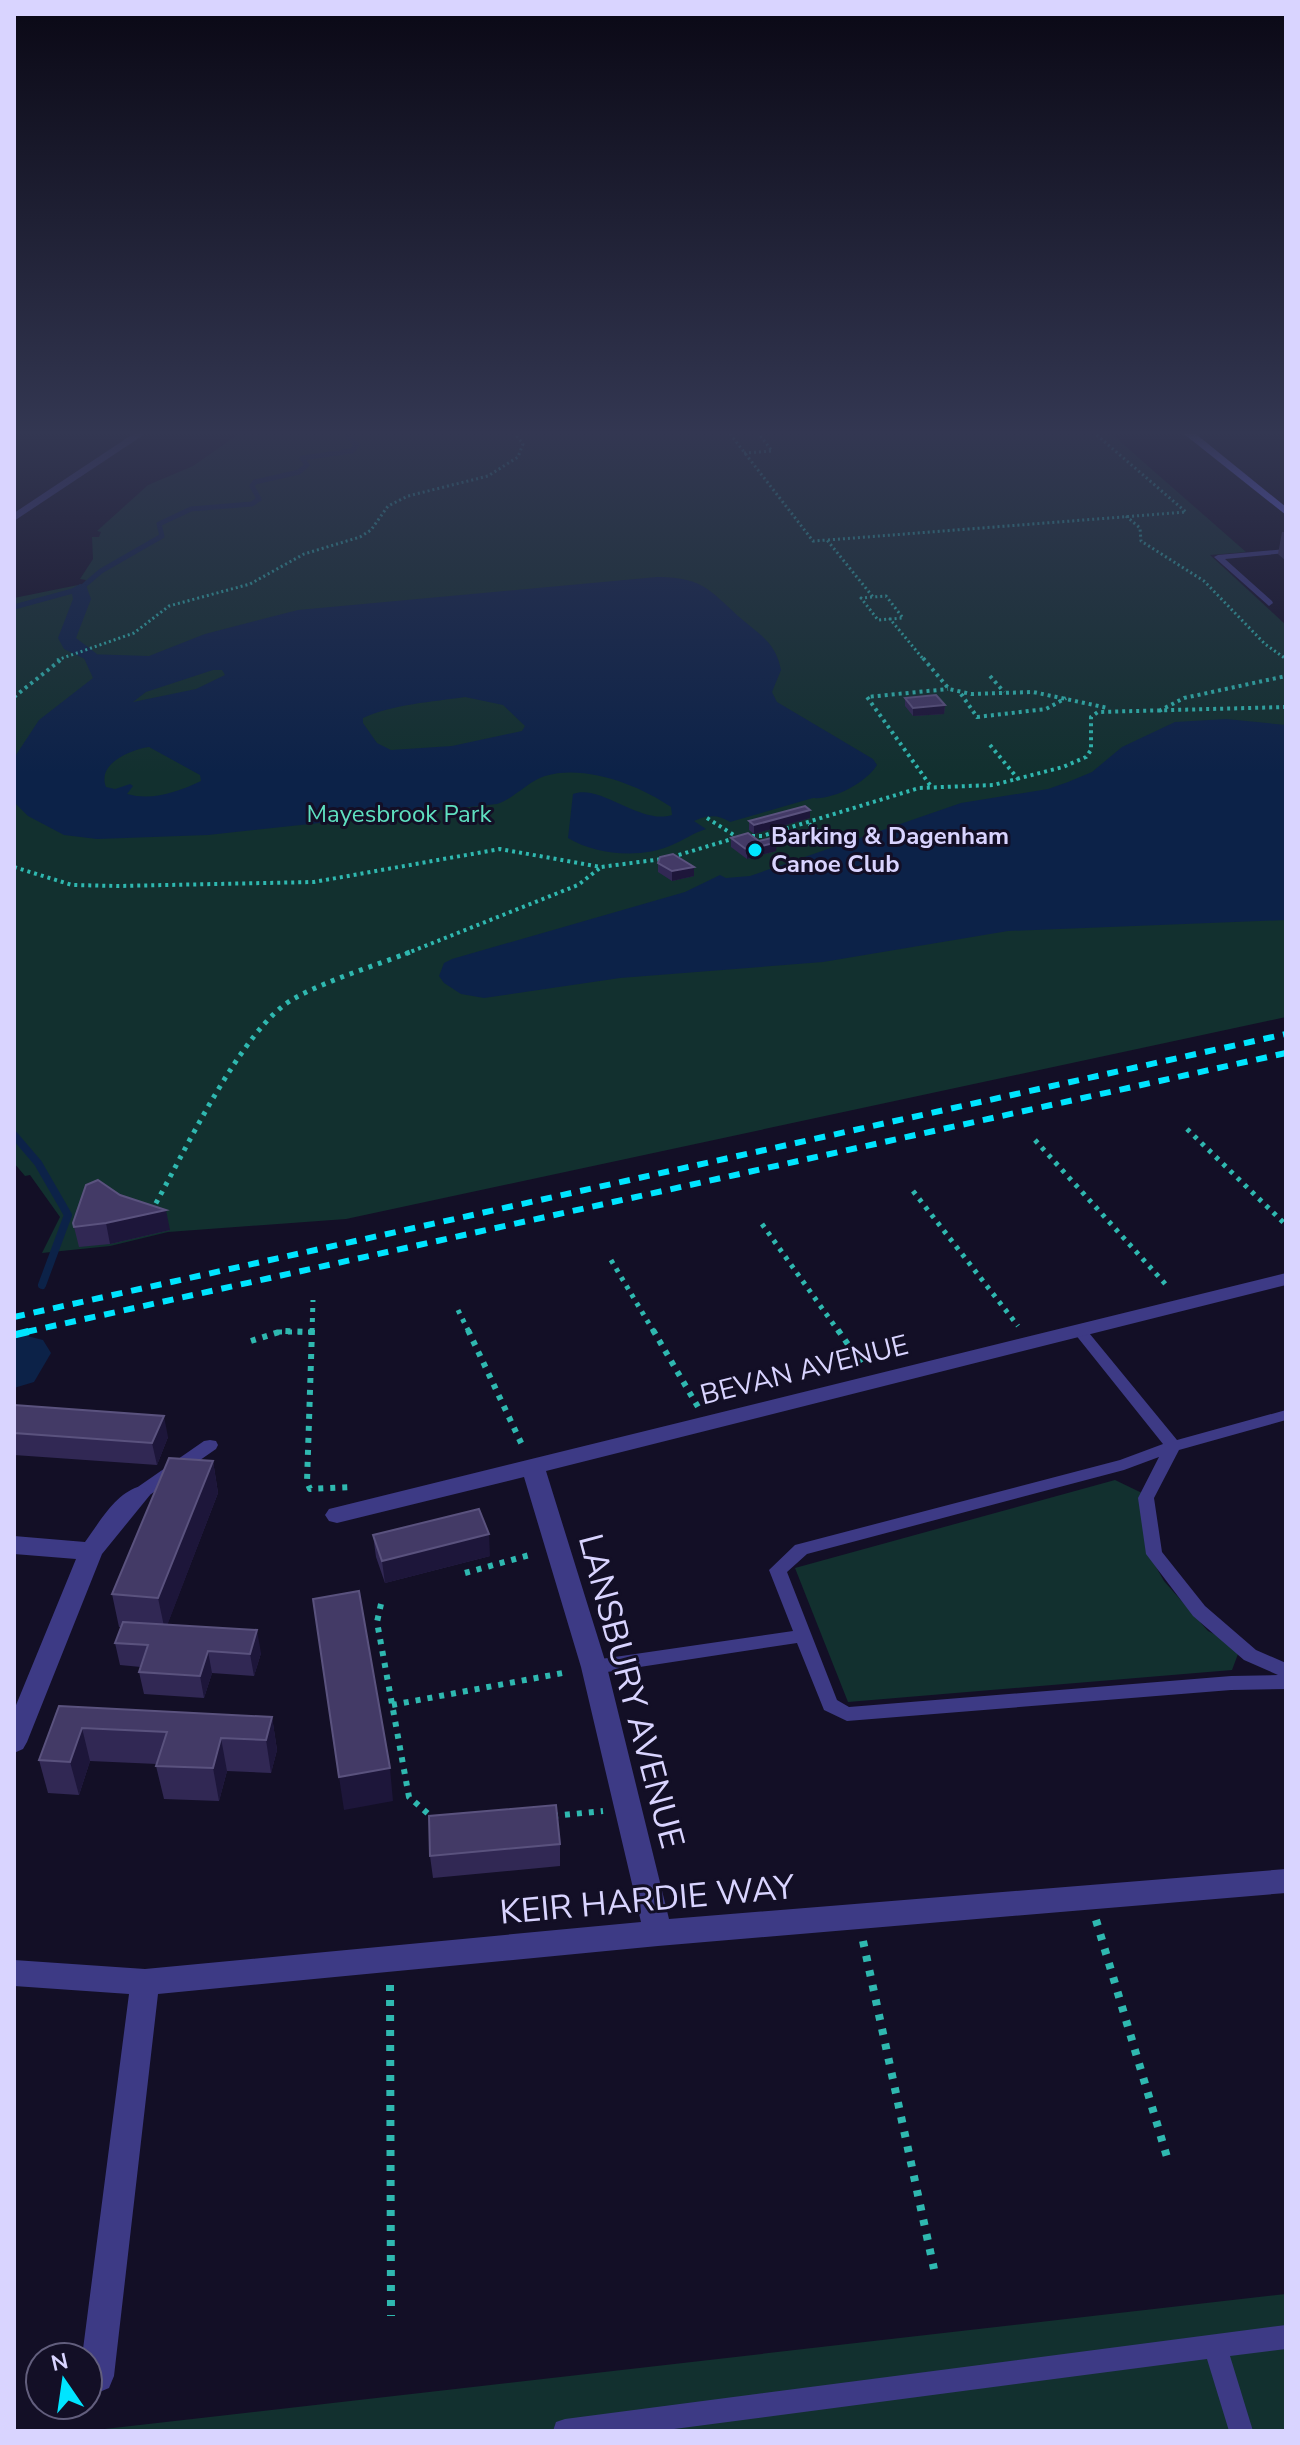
<svg xmlns="http://www.w3.org/2000/svg" width="1300" height="2445" font-family="'Nunito Sans',sans-serif">
  <style>
    .green { fill: #12302f }
    .water { fill: #0c2248; fill-rule: evenodd }
    .lines { fill: none; stroke-linecap: round; stroke-linejoin: round }
    .stream-far1 { stroke: #0c2248; stroke-width: 5 }
    .stream { stroke: #0c2248; stroke-width: 8 }
    .canal { fill: #0c2248; fill-rule: evenodd }
    .river { fill: #0c2248; fill-rule: evenodd }
    .path-far4 { stroke: #2fb8b0; stroke-width: 3; stroke-dasharray: 2 3; stroke-linecap: butt }
    .path-far3 { stroke: #2fb8b0; stroke-width: 4; stroke-dasharray: 3 4; stroke-linecap: butt }
    .path-far2 { stroke: #2fb8b0; stroke-width: 5; stroke-dasharray: 4 6; stroke-linecap: butt }
    .path-far1 { stroke: #2fb8b0; stroke-width: 6; stroke-dasharray: 5 7; stroke-linecap: butt }
    .path { stroke: #2fb8b0; stroke-width: 8; stroke-dasharray: 6 9; stroke-linecap: butt }
    .lane { fill: #3d3a85; fill-rule: evenodd }
    .street { fill: #3d3a85; fill-rule: evenodd }
    .secondary { fill: #6f6bff; fill-rule: evenodd }
    .rail-far1 { stroke: #00e5ff; stroke-width: 6; stroke-dasharray: 11 9; stroke-linecap: butt }
    .rail { stroke: #00e5ff; stroke-width: 7; stroke-dasharray: 15 12; stroke-linecap: butt }
    .wall { fill: #312854 }
    .shaded-wall { fill: #1d163a }
    .building { fill: #433a66; stroke: #5a527e; stroke-width: 2 }
    .poi-dot { fill: #00e5ff; stroke: #130f26; stroke-width: 3 }
    .labels { text-anchor: middle; stroke-width: 6; stroke-linejoin: round; paint-order: stroke }
    .far-park-label { font-size: 24px; fill: #5fe0c0; stroke: #130f26 }
    .far-poi-label { font-size: 24px; font-weight: bold; fill: #d9d4ff; stroke: #130f26; text-anchor: start }
    .street-label { font-size: 28px; fill: #d9d4ff; stroke: #130f26 }
    .near-street-label { font-size: 34px; fill: #d9d4ff; stroke: #130f26 }
  </style>
  <rect width="100%" height="100%" fill="#130f26"/>
  <path class="green" d="M245 430H1107L1246 552 1210 555 1286 625V1017L346 1219 168 1232 110 1246 42 1253 60 1217 30 1175 25 1176 14 1163V598L83 584 86 580 80 579 93 559 92 537H99L101 532 97 531 148 485 193 466Z
    M1115 1480 1142 1493 1147 1551 1164 1581 1208 1631 1226 1640 1238 1654 1232 1670 848 1702 795 1568Z
    M1286 2294V2431H87Z"/>
  <path class="water" d="M657 577C706 577 711 593 744 621 762 636 776 644 781 670L772 692 777 702 873 759 877 765C866 783 833 800 813 798L730 822C718 814 707 815 694 821L706 829C693 833 684 840 672 845 641 859 596 855 568 838L573 794C600 783 640 825 672 815L671 807C639 785 585 764 545 776 527 782 515 798 497 804L208 835 97 839 64 835 28 816 14 802 16 755 39 720 93 678 83 656 87 654 149 656 205 634 298 610ZM213 670H222L225 675 196 689 133 702 146 692ZM465 697 503 705 525 726 522 731 452 746 391 750 377 743 363 723V718C394 704 432 702 465 697ZM149 747 200 775 201 781C178 792 152 801 127 794L133 786 130 784 115 789 106 787C97 764 129 750 149 747Z
    M1226 719 1286 725V920L1008 931 823 962 620 978 484 998 461 994 444 983 439 976 444 963 452 959 685 892 720 875 726 878 750 876 961 803 1048 789 1068 782 1092 772 1122 747 1175 722Z"/>
  <g class="lines">
    <path class="stream-far1" d="M14 607 80 589 101 571 162 536 159 524 191 509 252 504 259 499 252 486 255 482 299 472 307 465 302 458 352 451 357 445 348 436 350 430"/>
    <path class="stream" d="M14 1135 38 1163 68 1215 42 1285"/>
    <path class="canal" d="M80 584 86 585 91 599 76 638 97 654 87 660 64 649 58 638 73 599 71 589Z"/>
    <path class="river" d="M23 1335 43 1340 51 1353 34 1382 14 1388V1337Z"/>
    <path class="path-far4" d="M727 430 813 541 827 540 873 597 886 596 903 618 890 619 924 660
      M744 453 772 451 756 430
      M1126 516 1140 528 1141 541 1204 581 1265 644 1286 659
      M828 540 1186 512 1091 430
      M872 597 861 598 878 620 890 619
      M57 660 134 633 169 606 250 584 304 554 360 537 371 530 388 506 408 496 488 476 518 457 523 444 512 430"/>
    <path class="path-far3" d="M923 658 949 689 971 694 1033 692 1108 708
      M990 676 1004 692
      M961 694 977 717 1046 709 1066 698
      M14 697 63 658
      M1159 711 1184 698 1286 676
      M990 745 1019 780
      M930 785 867 697 948 689
      M707 818 737 837
      M809 824 835 843
      M745 836H762L919 788 993 785 1063 767 1086 757 1091 750V717L1098 712 1286 707
      M672 857 735 838
      M14 867 72 885 118 886 314 882 500 849 601 867 662 859
      M405 954 578 885 600 868"/>
    <path class="path-far2" d="M1187 1129 1286 1225
      M1035 1140 1169 1288
      M913 1191 1018 1326
      M151 1212C182 1158 242 1026 295 998 330 979 372 967 410 952
      M762 1224 839 1332
      M611 1260 654 1332
      M458 1310 469 1332
      M278 1332H312
      M312 1332 313 1300"/>
    <path class="path-far1" d="M312 1330 307 1482 310 1489 351 1487
      M468 1330 523 1447
      M653 1330 698 1407
      M838 1330 861 1363
      M251 1341 282 1331 312 1332
      M465 1573 533 1554
      M381 1604 377 1622 409 1797 434 1819
      M392 1705 568 1672
      M553 1816 603 1811"/>
    <path class="path" d="M1096 1920 1167 2157
      M863 1941 934 2269
      M390 1985 391 2316"/>
    <path class="lane" d="M1286 549V553L1225 559 1272 601 1273 603 1269 606 1214 557 1218 555Z
      M1080 1326 1085 1328 1177 1440 1286 1410V1420L1179 1450 1154 1498 1162 1552 1205 1606 1256 1650 1286 1663V1689L1231 1690 847 1721 824 1710 797 1643 594 1674 588 1672 585 1667 588 1662 594 1660 793 1631 769 1570 795 1545 1120 1460 1163 1444 1075 1334 1073 1331ZM1159 1457 1138 1498 1146 1554 1193 1616 1244 1660 1278 1675 1231 1676 849 1707 837 1700 787 1572 807 1554 1124 1470Z
      M210 1440 216 1441 218 1445 216 1449 144 1499H132L130 1495 132 1491 204 1441Z
      M1286 2325V2349L1230 2356 1253 2431H1229L1207 2359 659 2431H553L556 2422 565 2419Z"/>
    <path class="street" d="M139 430H151L14 521V513Z
      M1286 1273V1285L546 1471 607 1667 669 1919 1286 1869V1893L658 1946 158 1994 114 2376 109 2388 97 2393 88 2390V2357H82L129 1994 14 1986V1960L145 1969 641 1922 581 1667 524 1477 337 1523 329 1521 325 1515 329 1509Z
      M138 1487 146 1489 150 1495 102 1554 27 1742 23 1749 14 1753V1710L76 1559 14 1554V1536L85 1542C99 1523 115 1494 138 1487Z"/>
    <path class="secondary" d="M1179 430H1191L1286 507V515Z"/>
    <path class="rail-far1" d="M14 1317 1286 1034
      M26 1332 1286 1053"/>
    <path class="rail" d="M14 1335 35 1330"/>
  </g>
  <path class="wall" d="M1282 532H1286V561L1278 554Z
    M905 698 945 705 944 714 913 716 905 706Z
    M810 810V818L754 834 749 830V821Z
    M731 838 759 841 776 851 747 859 731 847Z
    M658 863 694 867V876L672 881 658 872Z
    M86 1185 170 1230 110 1244 79 1247 73 1223Z
    M14 1405 168 1437 157 1465 14 1455Z
    M213 1461 218 1493 167 1625 261 1653 254 1676 212 1673 204 1698 144 1694 139 1672 141 1667 120 1665 115 1643 121 1627H119L112 1594Z
    M373 1535 490 1556 385 1583 376 1557Z
    M59 1706 272 1717 277 1750 271 1773 227 1771 219 1801 164 1799 156 1766 157 1764 90 1761 79 1795 48 1793 39 1760Z
    M560 1844V1866L433 1878 430 1856Z"/>
  <path class="shaded-wall" d="M945 705 944 714 913 716V708Z
    M810 810V818L754 834V825Z
    M777 842 776 851 747 859V850Z
    M694 867V876L672 881V871Z
    M166 1210 170 1230 110 1244 106 1223Z
    M164 1416 168 1437 157 1465 152 1443Z
    M213 1461 218 1493 165 1631 158 1598Z
    M489 1534 490 1556 385 1583 382 1561Z
    M257 1630 261 1653 254 1676 250 1654Z
    M208 1651 212 1673 204 1698 200 1676Z
    M272 1717 277 1750 271 1773 266 1740Z
    M82 1728 90 1761 79 1795 70 1762Z
    M221 1738 227 1771 219 1801 213 1768Z
    M390 1768 393 1801 344 1810 339 1777Z"/>
  <path class="building" d="M936 695 945 705 913 708 905 698Z
    M805 806 810 810 754 825 749 821Z
    M748 833 759 841 771 838 777 842 747 850 731 838Z
    M673 854 694 867 672 871 658 863 660 857Z
    M98 1180 120 1195 166 1210 106 1223 74 1227 73 1223 86 1185Z
    M14 1405 164 1416 152 1443 14 1433Z
    M169 1458 213 1461 158 1598 112 1594Z
    M479 1509 489 1534 382 1561 373 1535Z
    M359 1591 390 1768 339 1777 313 1599Z
    M123 1622 257 1630 250 1654 208 1651 200 1676 139 1672 148 1645 115 1643Z
    M59 1706 272 1717 266 1740 221 1738 213 1768 156 1766 167 1732 82 1728 70 1762 39 1760Z
    M556 1805 560 1844 430 1856 429 1816Z"/>
  <linearGradient id="sky" x2="0" y2="1"><stop stop-color="#0a0815"/><stop offset="0.56" stop-color="#333752"/><stop offset="1" stop-color="#333752" stop-opacity="0"/></linearGradient>
  <rect width="1300" height="773" fill="url(#sky)"/>
  <circle class="poi-dot" cx="755" cy="850" r="8"/>
  <g class="labels">
    <g class="far-park-label">
      <text x="399" y="822">Mayesbrook Park</text>
    </g>
    <g class="far-poi-label">
      <text x="771" y="844">Barking &amp; Dagenham<tspan x="771" dy="28">Canoe Club</tspan></text>
    </g>
    <g class="street-label">
      <text transform="translate(804 1369) rotate(-14)" y="10">BEVAN AVENUE</text>
    </g>
    <g class="near-street-label">
      <text transform="translate(632 1691) rotate(75)" y="12">LANSBURY AVENUE</text>
      <text transform="translate(647 1899) rotate(-5)" y="12">KEIR HARDIE WAY</text>
    </g>
  </g>
  <rect width="1300" height="2445" fill="none" stroke="#d9d4ff" stroke-width="32"/>
  <g transform="translate(64 2381) rotate(347)"><circle r="38" fill="#130f26" stroke="#625e7d" stroke-width="2"/>
  <path d="M0-6L14 30L0 20L-14 30Z" fill="#00e5ff"/>
  <text y="-12" font-size="22" font-weight="bold" text-anchor="middle" fill="#d9d4ff">N</text>
  </g>
</svg>
